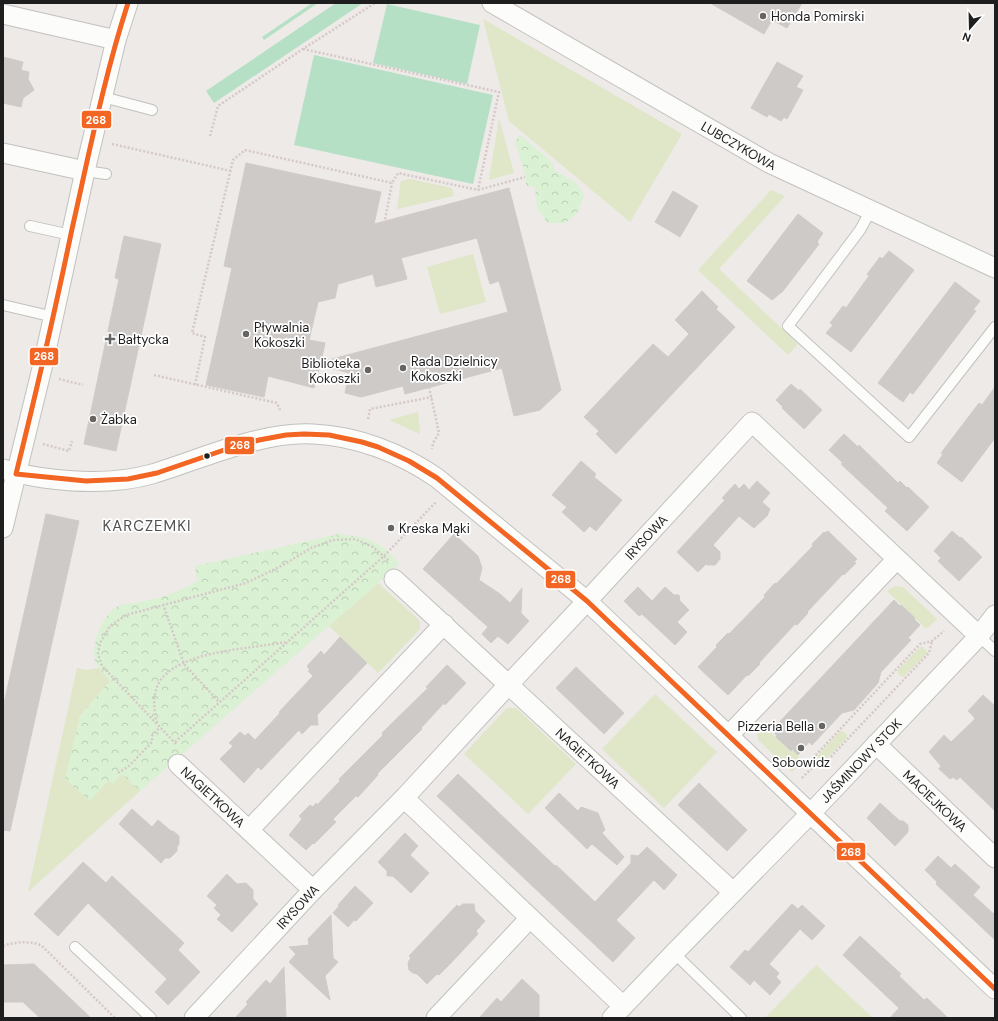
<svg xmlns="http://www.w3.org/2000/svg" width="998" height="1021" font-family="'DM Sans',sans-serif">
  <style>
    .grass { fill: #dfe7c8 }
    .park { fill: url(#park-crowns) }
    .pitch { fill: #b6e0c6 }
    .building { fill: #cecac8; stroke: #d0cbc9; fill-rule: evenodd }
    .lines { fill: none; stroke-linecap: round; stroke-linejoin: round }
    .lane-casing { stroke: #c2c1bf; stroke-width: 12 }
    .street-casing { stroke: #c2c1bf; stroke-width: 21 }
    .path { stroke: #d6c8c8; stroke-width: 2.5; stroke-dasharray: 2 2; stroke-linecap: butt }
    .lane { stroke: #fcfcfb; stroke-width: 10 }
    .street { stroke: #fcfcfb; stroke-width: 19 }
    .bus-1-casing { stroke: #fff; stroke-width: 8 }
    .bus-1 { stroke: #f26522; stroke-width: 5 }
    .poi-dot { fill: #666564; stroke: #fff; stroke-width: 1.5 }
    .bus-dot { fill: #1e1e1e; stroke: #fff; stroke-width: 1.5 }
    .labels { text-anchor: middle; stroke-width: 3.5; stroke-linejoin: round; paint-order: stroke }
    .poi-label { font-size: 13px; fill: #1e1e1e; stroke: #fff; text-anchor: start }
    .street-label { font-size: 13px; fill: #1e1e1e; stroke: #fff }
    .quarter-label { font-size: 15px; letter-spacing: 1px; fill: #515151; stroke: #fff }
    .line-badge { stroke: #fff; stroke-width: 1.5 }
    .badge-label { font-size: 11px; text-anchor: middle; font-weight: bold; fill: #fff }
  </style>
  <defs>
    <pattern id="park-crowns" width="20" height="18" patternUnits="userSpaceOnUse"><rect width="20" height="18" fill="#daf1d4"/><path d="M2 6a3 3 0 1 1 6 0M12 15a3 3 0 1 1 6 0" fill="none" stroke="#bbceb6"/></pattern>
  </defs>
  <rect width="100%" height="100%" fill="#edeae7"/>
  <path class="grass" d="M483 19 682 134 630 222 509 121Z
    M499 118 514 173 489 180Z
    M410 179 452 188 454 196 397 209 401 181Z
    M771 190 785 196 719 269 798 344 788 355 698 270Z
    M473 254 486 302 440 314 427 267Z
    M418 412 420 434 389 420Z
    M378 583 420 621V629L378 673 329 626Z
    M896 586 903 587 937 619 929 627 925 628 887 591 891 588Z
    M920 647H923L927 651V654L904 676 902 677 898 673V670Z
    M77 668 86 670 99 668 110 681 80 716 77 729 109 780 122 774 140 791 28 892Z
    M655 694 717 752 664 808 602 749Z
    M507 708H516L576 764 528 814 464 754Z
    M762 724 790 751 792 749C803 760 803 762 792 772L759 741C756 734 757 730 762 724Z
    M840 731H843L847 735V738L824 761H822L818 757V755Z
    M816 965 873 1018H765Z"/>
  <path class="park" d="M520 135 552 162 554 170 576 183 584 196 577 213 565 223H548L537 209 535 188 526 185 525 173 515 142Z
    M339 534 366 538 384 548 399 563 393 570 378 583 140 791 122 774 113 784 109 780 90 801 65 779 80 716 110 681C105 675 98 668 95 661 90 645 104 610 121 605 126 603 133 604 139 602 162 598 177 593 197 581L195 566Z"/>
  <path class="pitch" d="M312 3H318L264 40 262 37Z
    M336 3H363L214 103 206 91Z
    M387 4 480 25 467 84 373 63Z
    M314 55 493 95 473 184 294 145Z"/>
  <path class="building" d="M710 3H802L787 28 772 20 764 34Z
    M3 57 23 62 21 70 29 72 28 79 34 90 23 98 21 107 3 103Z
    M777 62 803 76 796 87 803 90 787 119 784 117 781 121 769 114 767 117 751 108Z
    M246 163 381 192 374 224 509 188 561 390 540 410 514 416 502 368 405 394 403 386 361 397 345 393 349 373 320 365 314 388 268 376 264 397 206 385 232 268 224 266ZM477 238 490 284 499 281 508 312 321 362 325 343 309 340 318 302 335 298 338 284 373 274 376 287 407 279 401 258Z
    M673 191 698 206 680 237 655 222Z
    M798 214 823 233 817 242 819 244 783 291 772 300 747 281Z
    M124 236 161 244 116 451 84 444 119 279 115 278Z
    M889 251 914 270 851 352 826 333 833 325 830 323 843 306 846 308 869 276 867 274 874 265 880 257 882 259Z
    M955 282 980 301 973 310 976 311 913 394 910 392 903 402 878 383Z
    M702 291 718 307 716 309 735 327 616 454 596 434 599 431 584 417 653 344 668 357 689 334 675 320Z
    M791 384 799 391 800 389 822 410 804 429 782 408 783 407 776 400Z
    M995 387V438L962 482 937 463 943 454 941 453 954 436 979 403 982 405Z
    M844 434 858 447 859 445 898 483 900 481 907 488 908 487 929 507 907 531 885 511 888 508 841 464 843 463 829 450Z
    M581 461 596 474 594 477 622 500 596 531 590 526 584 532 562 512 567 507 552 495Z
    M757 481 770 493 762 502 770 509 767 516 754 528 739 516 713 545 720 552V559L715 565H707L706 564 698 572 677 552 725 500 722 498 735 484 739 489 744 484 749 490Z
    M46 514 79 521 10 831 3 830V708Z
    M828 531 857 559 854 562 856 563 844 575 843 574 807 612 808 613 797 625 795 624 759 663 760 664 748 676 747 675 728 695 698 667 717 647 716 645 728 633 729 634 765 597 764 595 775 583 776 584 813 546 812 544 824 532 825 533Z
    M952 531 960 538 961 537 982 557 959 581 938 561 941 558 934 551Z
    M454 534 478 556 482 568 479 580 500 594 510 603 522 588 521 613 529 621 508 644 498 636 491 643 482 634 488 627 423 569Z
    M638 587 652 601 665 587 674 595H679L680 601 689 610 677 622 687 632 675 645 642 614 639 616 624 601Z
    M894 600 900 606 901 605 915 618 914 619 920 625 908 638 911 640 881 672 878 683 854 710 842 713 812 745 809 742 798 755 792 749 791 751 776 737 777 736 772 730Z
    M340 637 367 663 317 715 318 725H311L302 734 299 730 261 770 258 767 244 783 220 759 233 746 229 743 240 732 245 736 248 733 255 740 280 713 279 712 313 676 308 671 310 670 307 666 321 651 324 655Z
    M447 665 466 683 445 705 444 703 421 728 422 729 377 774 378 775 358 797 356 796 333 819 336 822 314 844 313 843 306 850 289 835 302 819 299 816 310 805 313 807 316 803 317 805 340 781 339 779 383 735 382 733 428 688 426 687Z
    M576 667 624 713 604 734 556 688Z
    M983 695 995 706V811L960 777 957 780 953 777 950 779 939 769 941 766 929 752 944 735 951 742 974 720 975 718 968 711Z
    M458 774 555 866 556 865 595 902 631 863V855L638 856 647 847 677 875 664 890 654 880 616 920 635 938 613 962 437 796Z
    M699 783 747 830 727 851 678 805Z
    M559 793 578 811 581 807 598 813 605 830 602 833 624 857 617 865 592 844 587 849 545 808Z
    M880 803 900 821H903L908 825V832L895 846 867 818Z
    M132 809 152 827 158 820 171 831H173L179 836V844L177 847V851L170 858H165L161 863 119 824Z
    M405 833 418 846 410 855 429 873 411 893 393 876H387V871L378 862Z
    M938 856 951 868 955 864 980 887 973 895 995 915V940L936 884 937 882 925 870Z
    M83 862 106 883 112 876 184 943 178 950 200 972 168 1005 155 992 167 979 88 903 58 936 34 914Z
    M227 874 237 884 246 883 253 890V899L258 904 232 932 217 919 221 915 214 908 217 905 207 896Z
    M355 886 373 903 356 921 354 920 348 927 333 913 339 906 338 905Z
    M463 904H474L475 911 485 921 476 931 478 934 450 964 439 975 437 974 427 984 417 974 413 973 409 970 408 962 411 958 409 956 457 905 459 907Z
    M792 904 798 909 802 905 825 926 812 940 800 929 769 964 779 973 776 977 781 982 770 995 754 980 750 985 730 967 745 950 748 952Z
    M331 915 333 958 338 962 325 976 330 1000 289 962 296 954 289 947 309 945 308 939Z
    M860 936 901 974 899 976 924 1000 927 998 948 1018H890L899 1008 843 955Z
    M34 964 91 1018H40L23 1002H3V965Z
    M284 967 286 1018H235L248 1004 246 1002 266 980 270 984Z
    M522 979 539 995V1018H479L497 998 501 1002Z"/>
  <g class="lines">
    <defs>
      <path id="lane" d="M103 97 152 110
        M85 171 106 174
        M871 210 860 230 788 326 909 437 995 327
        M30 226 71 235
        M3 305 54 317
        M979 636 995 651
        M75 947 151 1018
        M674 953 741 1018"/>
      <g id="street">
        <path id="s1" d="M492 3 769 163 995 268"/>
        <path d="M3 14 116 40"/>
        <path d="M3 153 85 171"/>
        <path d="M3 469C17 474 30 476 44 478 81 483 117 484 152 474 202 459 261 431 313 434 357 436 401 453 437 478L587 601 995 989"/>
        <path d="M3 528 44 360 85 171 116 40 128 3"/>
        <path id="s2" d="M394 579 733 892"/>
        <path d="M729 735 897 559"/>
        <path id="s3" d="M876 744 995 858"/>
        <path id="s4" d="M178 764 313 890"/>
        <path d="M404 798 623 1006"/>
        <path d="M249 830 444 624"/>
        <path id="s5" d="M194 1018 313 890 404 798 509 684 587 601 752 422 979 636"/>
        <path d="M436 1018 530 918"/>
        <path id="s6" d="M612 1018 674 953 811 813 979 636 995 615"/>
      </g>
    </defs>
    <use href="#lane" class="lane-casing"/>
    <use href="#street" class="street-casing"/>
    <path class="path" d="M303 49 499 92 478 190
      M210 136 218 106 303 49 375 3
      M112 144 231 171
      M387 238 383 230 392 183
      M154 375 277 403 280 410
      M59 379 83 385
      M195 385 205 337 192 333 233 160 245 150 392 183 398 173 478 190 525 177
      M429 387 439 433 433 443 432 449
      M368 419 370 409 432 397
      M43 444 69 451 72 441
      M163 604 184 664 219 702
      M157 723C153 708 152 689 163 677 188 650 250 649 285 642
      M175 742 384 556 436 502
      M176 744 102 666 98 654 100 643 110 626 126 615 246 583 283 565 311 548 333 540 355 539 373 547 389 561
      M814 766 824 764 929 653 932 641
      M118 773 129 766 152 742V736L160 727
      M802 778 814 766 815 756 920 644 932 641 944 631
      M3 946C15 942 30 940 42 946L115 1018"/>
    <use href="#lane" class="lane"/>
    <use href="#street" class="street"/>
    <defs>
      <path id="bus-1" d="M16 474 86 481 128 479 157 473 227 449 259 440 286 435 304 434 329 435 362 442 378 447 409 461 437 478 587 601 995 989
        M16 474C36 393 55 311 72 229 89 154 104 77 128 3"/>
    </defs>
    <use href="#bus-1" class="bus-1-casing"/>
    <use href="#bus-1" class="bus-1"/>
  </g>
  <g class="poi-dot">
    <circle cx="763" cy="16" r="4"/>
    <circle cx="246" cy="334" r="4"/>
    <path d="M108 333h4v4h4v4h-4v4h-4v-4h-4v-4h4z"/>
    <circle cx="403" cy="368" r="4"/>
    <circle cx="368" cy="370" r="4"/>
    <circle cx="93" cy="419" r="4"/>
    <circle cx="391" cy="528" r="4"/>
    <circle cx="822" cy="726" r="4"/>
    <circle cx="801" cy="748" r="4"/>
  </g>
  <circle class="bus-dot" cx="207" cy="456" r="3.5"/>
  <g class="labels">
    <g class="poi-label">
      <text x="771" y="21">Honda Pomirski</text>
      <text x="254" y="332">Pływalnia<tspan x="254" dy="15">Kokoszki</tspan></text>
      <text x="118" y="344">Bałtycka</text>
      <text x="411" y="366">Rada Dzielnicy<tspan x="411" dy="15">Kokoszki</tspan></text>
      <text x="360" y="368" text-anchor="end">Biblioteka<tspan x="360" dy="15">Kokoszki</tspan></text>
      <text x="101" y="424">Żabka</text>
      <text x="399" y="533">Kreska Mąki</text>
      <text x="814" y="731" text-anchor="end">Pizzeria Bella</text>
      <text x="801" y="767" text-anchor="middle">Sobowidz</text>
    </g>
    <g class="street-label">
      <text dy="5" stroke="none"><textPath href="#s1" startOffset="285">LUBCZYKOWA</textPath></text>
      <text dy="5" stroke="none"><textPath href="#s5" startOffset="660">IRYSOWA</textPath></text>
      <text dy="5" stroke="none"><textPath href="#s2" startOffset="264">NAGIETKOWA</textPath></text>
      <text dy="5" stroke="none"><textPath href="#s6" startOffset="358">JAŚMINOWY STOK</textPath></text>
      <text dy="5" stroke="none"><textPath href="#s4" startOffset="48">NAGIETKOWA</textPath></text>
      <text dy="5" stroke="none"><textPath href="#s3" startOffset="82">MACIEJKOWA</textPath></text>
      <text dy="5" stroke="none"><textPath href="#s5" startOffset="152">IRYSOWA</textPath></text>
    </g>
    <g class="quarter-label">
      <text x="147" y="531">KARCZEMKI</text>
    </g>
  </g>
  <g class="line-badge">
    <rect x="81" y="110" width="31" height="19" rx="4" fill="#f26522"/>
    <rect x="29" y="347" width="30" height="19" rx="4" fill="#f26522"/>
    <rect x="224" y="436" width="31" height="19" rx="4" fill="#f26522"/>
    <rect x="545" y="570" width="31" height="19" rx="4" fill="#f26522"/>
    <rect x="836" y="842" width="30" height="19" rx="4" fill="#f26522"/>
  </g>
  <g class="badge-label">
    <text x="96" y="124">268</text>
    <text x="44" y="360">268</text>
    <text x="240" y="449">268</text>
    <text x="561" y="583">268</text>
    <text x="851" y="856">268</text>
  </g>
  <rect width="998" height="1021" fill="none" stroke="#1e1e1e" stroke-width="8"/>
  <g transform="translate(970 28) rotate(200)" stroke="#ffffff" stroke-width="3" paint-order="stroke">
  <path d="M0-3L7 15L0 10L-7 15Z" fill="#1e1e1e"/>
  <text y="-6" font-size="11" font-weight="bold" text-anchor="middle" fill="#1e1e1e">N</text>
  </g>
</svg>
